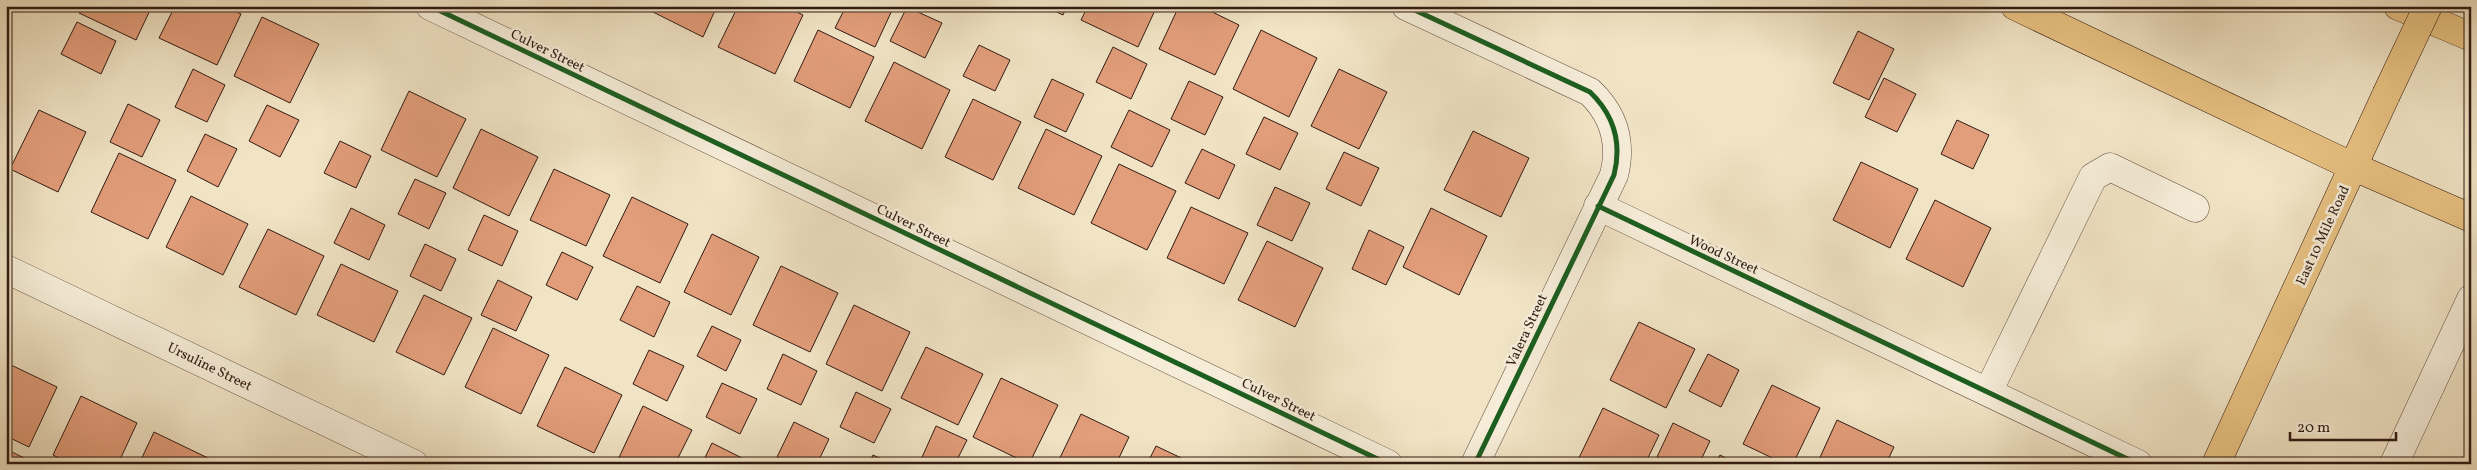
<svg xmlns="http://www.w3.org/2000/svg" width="2477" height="470" font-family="Vollkorn,serif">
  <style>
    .building { fill: #e29d7a; stroke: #311b12 }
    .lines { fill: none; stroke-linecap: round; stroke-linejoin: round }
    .minor-casing { stroke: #614d3f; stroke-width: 29 }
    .major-casing { stroke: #311b12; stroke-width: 29 }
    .highway-casing { stroke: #311b12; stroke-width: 29 }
    .minor { stroke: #f6edd9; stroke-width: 28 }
    .major { stroke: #e8c282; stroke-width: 28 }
    .highway { stroke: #e8c282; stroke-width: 28 }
    .major-bridge-casing { stroke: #311b12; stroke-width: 29; stroke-linecap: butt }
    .major-bridge { stroke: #e8c282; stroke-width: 28 }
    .cycleway-casing { stroke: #f6edd9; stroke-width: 8 }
    .cycleway { stroke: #1b5e20; stroke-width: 5 }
    .labels { text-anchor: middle; stroke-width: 5; stroke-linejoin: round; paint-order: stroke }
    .street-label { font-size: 14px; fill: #311b12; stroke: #f6edd9 }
  </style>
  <rect width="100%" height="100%" fill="#f1e4c5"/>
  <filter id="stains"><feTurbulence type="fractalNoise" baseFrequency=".004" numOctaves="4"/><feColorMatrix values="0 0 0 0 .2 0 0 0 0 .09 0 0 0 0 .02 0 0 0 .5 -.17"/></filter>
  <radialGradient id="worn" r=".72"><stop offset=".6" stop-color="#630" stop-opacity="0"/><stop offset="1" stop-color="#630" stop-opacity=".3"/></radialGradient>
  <path class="building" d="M82 6H152L136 40 79 13Z
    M175 6H224L241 14 217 65 159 38Z
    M648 6H717L703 37 647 9Z
    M738 6H784L803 15 775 74 718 47Z
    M846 6H894L875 47 835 28Z
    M1044 6H1067L1063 15Z
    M1088 6H1157L1138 47 1081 20Z
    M1179 6H1200L1239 25 1215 75 1159 49Z
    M1611 6H1625L1622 12Z
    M907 7 942 23 925 58 890 41Z
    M262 17 319 44 290 103 234 76Z
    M77 22 116 41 101 74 61 54Z
    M818 30 874 57 850 108 794 81Z
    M1261 30 1317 58 1289 117 1233 89Z
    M1858 31 1894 49 1869 100 1833 83Z
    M979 45 1010 60 995 91 963 76Z
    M1113 47 1147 64 1131 99 1096 82Z
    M894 62 950 90 922 149 865 121Z
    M193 69 225 85 207 122 175 107Z
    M1339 69 1387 92 1359 149 1311 126Z
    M1884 78 1916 94 1897 132 1865 117Z
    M1052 79 1084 94 1066 132 1034 117Z
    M1189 81 1223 97 1205 135 1171 119Z
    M409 91 466 119 437 177 381 150Z
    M973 99 1021 122 993 180 945 157Z
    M128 104 160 120 142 157 110 142Z
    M267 105 299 120 280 157 249 141Z
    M39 110 86 132 58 192 10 169Z
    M1129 110 1170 130 1152 167 1111 147Z
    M1264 117 1298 133 1280 170 1246 154Z
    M1957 120 1989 135 1973 169 1941 154Z
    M481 129 538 157 509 216 453 188Z
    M1046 129 1102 156 1074 215 1018 188Z
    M1473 131 1529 158 1501 217 1444 190Z
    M205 134 237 149 218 187 187 171Z
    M340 141 371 156 356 188 324 173Z
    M1202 149 1235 165 1219 199 1185 183Z
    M1344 152 1379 168 1361 206 1326 189Z
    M119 153 176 180 148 239 91 212Z
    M1861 162 1918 189 1890 248 1833 220Z
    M1119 164 1176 191 1147 250 1091 223Z
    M554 169 610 195 586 246 530 220Z
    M415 179 446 193 429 229 398 214Z
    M1275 187 1310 203 1292 241 1257 225Z
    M191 196 248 224 223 275 166 247Z
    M632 197 688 224 660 283 603 256Z
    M1935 200 1991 228 1963 287 1906 259Z
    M1191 207 1248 233 1224 284 1167 258Z
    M351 208 385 225 369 260 334 243Z
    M1431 208 1487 236 1459 295 1403 267Z
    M484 215 518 231 502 266 468 250Z
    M268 229 324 256 296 315 239 287Z
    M1369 230 1404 247 1386 285 1352 269Z
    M712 234 759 257 731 315 684 292Z
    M1267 241 1323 268 1295 327 1238 300Z
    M425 244 456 259 441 291 410 276Z
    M562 252 593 267 577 300 546 285Z
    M341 264 398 291 374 342 317 315Z
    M781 266 838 293 810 352 753 325Z
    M498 280 532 297 516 331 481 315Z
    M637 286 670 302 654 337 620 320Z
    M424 295 472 318 444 375 396 352Z
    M854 305 910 332 882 391 826 364Z
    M1639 322 1695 349 1666 408 1610 380Z
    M712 326 741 340 726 371 697 356Z
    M493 328 549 355 521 414 465 387Z
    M926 347 983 374 958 425 901 398Z
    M649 350 684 366 667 401 633 384Z
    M783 354 817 371 801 405 767 389Z
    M1708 354 1739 370 1721 407 1689 391Z
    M9 364 57 387 29 447 6 436V370Z
    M565 367 622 395 594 453 537 426Z
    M1001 378 1058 405 1029 464 973 437Z
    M722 383 757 399 740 434 706 417Z
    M1772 385 1820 408 1793 464H1785L1743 444Z
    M856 392 891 409 874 443 840 427Z
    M81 396 137 423 118 464H71L53 455Z
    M643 406 692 430 675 464H616Z
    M1603 408 1659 435 1645 464H1576Z
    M1081 414 1129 437 1116 464H1057Z
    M1837 420 1894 447 1886 464H1817Z
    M794 422 829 439 817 464H792L777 457Z
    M1673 423 1710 441 1699 464H1671L1657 457Z
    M936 426 967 440 955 464H919Z
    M154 432 210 459 208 464H139Z
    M712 443 754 464H702Z
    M1156 446 1194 464H1147Z
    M10 451 36 464H6Z
    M873 455 892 464H869Z
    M1720 455 1737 464H1715Z"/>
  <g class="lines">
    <defs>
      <path id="minor" d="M430 6 1388 464
        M1406 6 1590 92C1614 115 1622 143 1614 175L1475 464
        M1598 206 2138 464
        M6 269 414 464
        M1988 392 2093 177 2110 167 2195 208
        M2394 464 2471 299"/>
      <path id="major" d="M2216 464 2386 95"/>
      <path id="highway" d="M2015 6 2354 167 2471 218
        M2398 6 2471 37"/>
    </defs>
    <use href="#minor" class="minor-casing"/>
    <use href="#major" class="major-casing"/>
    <use href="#highway" class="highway-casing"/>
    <use href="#minor" class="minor"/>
    <use href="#major" class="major"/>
    <use href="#highway" class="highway"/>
    <defs>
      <path id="major-bridge" d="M2386 95 2428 6"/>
    </defs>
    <use href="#major-bridge" class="major-bridge-casing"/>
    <use href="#major-bridge" class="major-bridge"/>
    <defs>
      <path id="cycleway" d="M430 6 1388 464
        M1406 6 1590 92C1614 115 1622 143 1614 175L1475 464
        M1598 206 2138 464"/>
    </defs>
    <use href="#cycleway" class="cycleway-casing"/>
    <use href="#cycleway" class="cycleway"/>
  </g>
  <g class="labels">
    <g class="street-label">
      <text transform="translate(548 50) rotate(26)" y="5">Culver Street</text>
      <text transform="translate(914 225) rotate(26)" y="5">Culver Street</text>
      <text transform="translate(2322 235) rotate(-65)" y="5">East 10 Mile Road</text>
      <text transform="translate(1724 254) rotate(25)" y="5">Wood Street</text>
      <text transform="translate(1526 330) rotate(-65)" y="5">Valera Street</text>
      <text transform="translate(210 366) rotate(26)" y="5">Ursuline Street</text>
      <text transform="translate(1279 399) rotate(26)" y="5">Culver Street</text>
    </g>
  </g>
  <rect width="2477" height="470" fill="none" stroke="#f1e4c5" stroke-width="25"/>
  <rect x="8" y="8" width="2462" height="455" fill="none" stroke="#311b12" stroke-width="2.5"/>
  <rect x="12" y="12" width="2452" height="445" fill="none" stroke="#311b12"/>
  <path d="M2290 432v8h106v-8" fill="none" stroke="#311b12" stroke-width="2.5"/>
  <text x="2297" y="432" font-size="15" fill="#311b12" stroke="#f6edd9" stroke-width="4" paint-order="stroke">20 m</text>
  <rect width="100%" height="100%" filter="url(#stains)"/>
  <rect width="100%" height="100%" fill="url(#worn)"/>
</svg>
